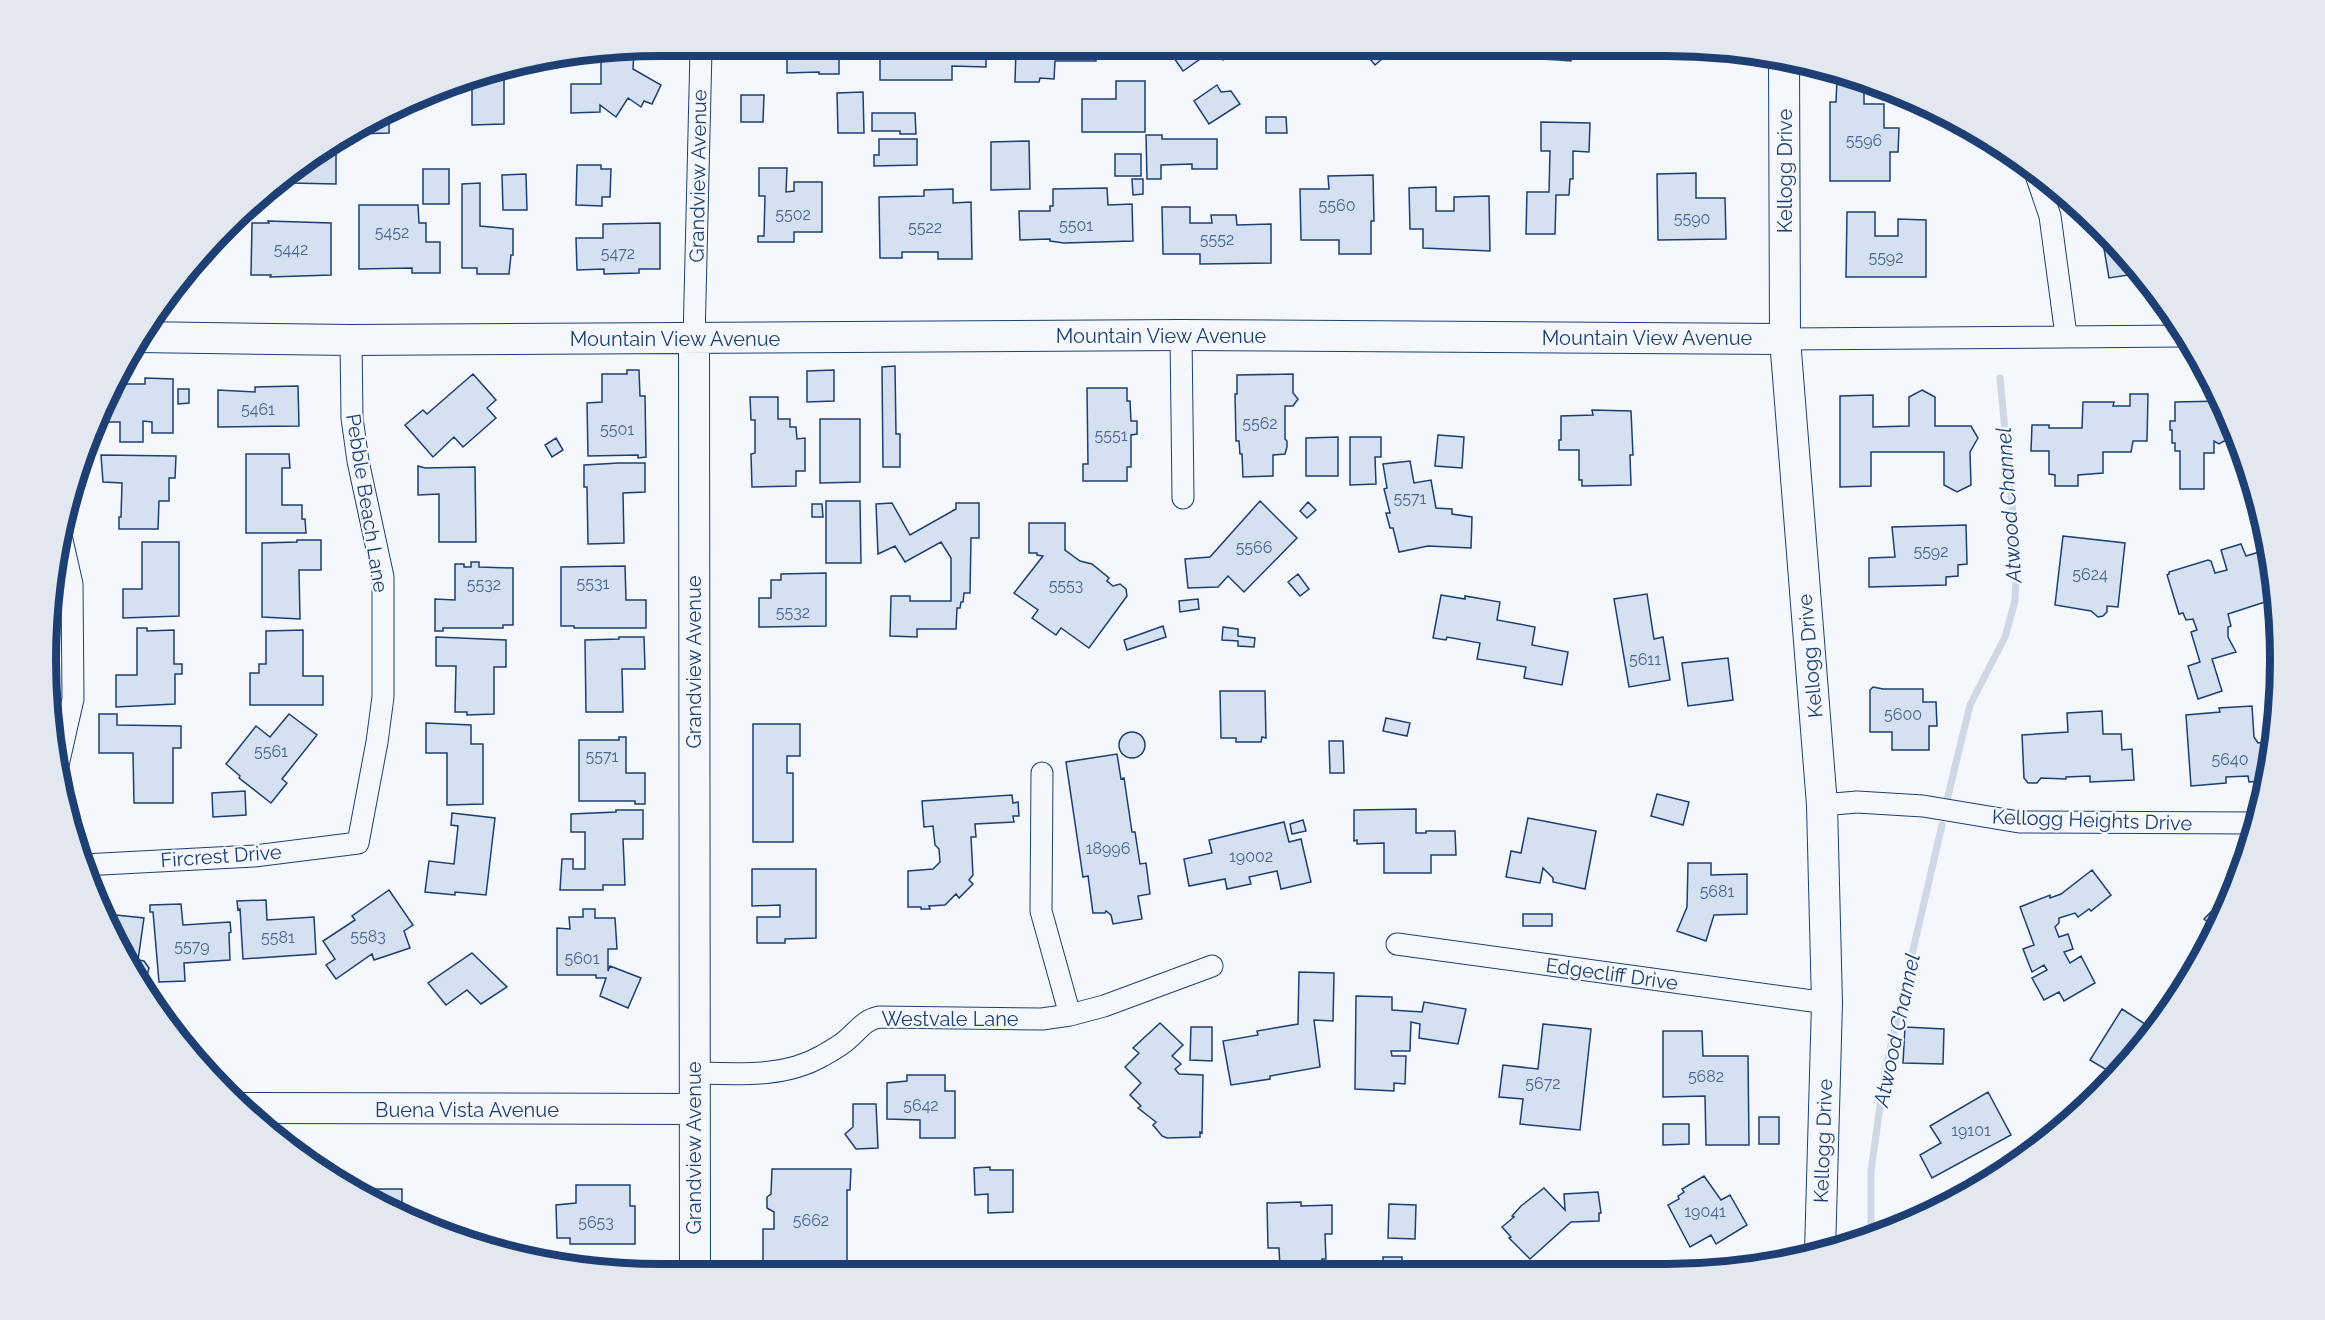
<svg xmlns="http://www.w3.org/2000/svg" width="2325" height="1320" font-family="Raleway,sans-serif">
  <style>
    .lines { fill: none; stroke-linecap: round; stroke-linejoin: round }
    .stream { stroke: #cfd7e4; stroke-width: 7 }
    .building { fill: #d5e0f0; stroke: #1d3f73; stroke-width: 1.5 }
    .street-casing { stroke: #1d3f73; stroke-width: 23 }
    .secondary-casing { stroke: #1d3f73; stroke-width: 32 }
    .street { stroke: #f4f7fb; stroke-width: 21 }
    .secondary { stroke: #f4f7fb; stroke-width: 30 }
    .labels { text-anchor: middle; stroke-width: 4.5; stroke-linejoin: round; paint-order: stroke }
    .number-label { font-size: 16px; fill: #4b6792 }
    .street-label { font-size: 20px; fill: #1d3f73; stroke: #f4f7fb }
    .water-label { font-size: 21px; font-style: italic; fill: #1d3f73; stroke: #f4f7fb }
    .rim { fill: none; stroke: #1d3f73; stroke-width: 8 }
  </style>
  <rect width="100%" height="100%" fill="#f4f7fb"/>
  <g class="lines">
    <path class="stream" d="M1947 800 1970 705 2005 637 2015 601 2017 557 2000 378
      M1871 1238V1171L1885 1071 1942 825"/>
  </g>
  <path class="building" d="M1396 47 1375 65 1361 48Z
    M1519 47H1577V50H1571V61L1559 60 1541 59V53H1518Z
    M1104 48V55L1097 54 1096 61H1055L1054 79 1040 78 1039 82H1015L1016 49Z
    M1167 48H1204L1202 49 1206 55 1183 71Z
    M1214 48H1233L1235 51 1223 60Z
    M839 49V74H819V72L787 73V58L767 59V51L764 50Z
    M880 49H986V67L952 66V80H880Z
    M601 50H634L633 69 661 85 652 104 644 101 641 107 628 98 616 117 600 105V112L571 113V84H601Z
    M556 56V68L504 69V124L472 125V75Z
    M1837 80H1859L1864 83V104H1884V128H1899L1898 152H1890V181H1830V102H1836Z
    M1116 81H1145V132H1082V99H1116Z
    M1217 85 1221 92 1231 91 1240 104 1209 124 1194 101Z
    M863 92 864 133H838L837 93Z
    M741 95H764L763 122H741Z
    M389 108V133L353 134V130Z
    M872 113H915L916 134H900V131H872Z
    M1266 117H1286L1287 133H1266Z
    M1541 122 1590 123 1589 152 1573 151V179H1570L1569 195H1556L1555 234H1526L1527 192H1549L1550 151H1541Z
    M1146 135H1162V139H1217V169H1192V164L1161 165V179H1147Z
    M879 139H917V165L874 166V155H879Z
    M1029 141 1030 189 991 190V142Z
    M332 143H336V184L290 183V174H283Z
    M1115 154H1141V176H1115Z
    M577 165H601V169H611L610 197H602V206L576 205Z
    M759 168H787L786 192 794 191V182H822V232H794V242H758V236H764L765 196H759Z
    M423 169H449V204H423Z
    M1696 173V198H1725L1726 239 1658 240 1657 174Z
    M526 174 527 210H503L502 175Z
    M1373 175 1374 221H1371V254H1339V240H1301L1300 189H1329L1328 176Z
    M1132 179H1143V194L1133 195Z
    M480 183V226L513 229V255H511L509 274H477V268H462V184Z
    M1436 187V211H1454V197L1489 196 1490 251 1423 248V229H1410L1409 188Z
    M1107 188 1108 205 1132 204 1133 241 1064 243 1050 241V239L1020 240 1019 211H1050V206H1053V189Z
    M953 189V203L971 202 972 259H938V252H902V258H880L879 197 924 196V190Z
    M359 205H418L419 223H426V242H440V273H412V268L359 269Z
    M1162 207H1190V223H1212L1211 215H1236L1237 225 1271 224V263L1200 264V254H1163Z
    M1847 212H1875V236H1898V219L1926 220V277H1846Z
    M2088 216 2141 273 2109 278 2101 231 2091 233Z
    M268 221 331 223V275L270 277 271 275H251L252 223H269Z
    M660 223V269H639V273L604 274V269L577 270 576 238H603V224Z
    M895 366 896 434H900V467H883L882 367Z
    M627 370H639L640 396H645L646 457 638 458V455L588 456 587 403 602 402V374H627Z
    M834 370V401L807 402V371Z
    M473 374 496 400 487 408 496 418 463 447 454 437 433 457 405 425 423 410 427 414Z
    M1293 374V393L1298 399 1293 406H1285V439L1287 441V447L1285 454 1273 455V476L1243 477 1242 454H1240L1239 441H1236L1235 394H1237V375Z
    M145 378 173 379V433H152V422L143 421V442H120V422H96L108 388 111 384H145Z
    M298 386 299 426 218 427V390L255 392V387Z
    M1087 388H1127V401H1130L1131 421H1137V434L1131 435V467H1127V481H1083V464H1088Z
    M178 389H189V403L178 404Z
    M1922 390 1935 397V426H1971L1978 438 1970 452 1971 485 1957 492 1944 485V452H1871V486L1840 487V396L1873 395V427L1909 426V397Z
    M2130 394H2148L2147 441H2133L2131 452H2103V473L2078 475V486H2055V475L2049 474V451H2031L2032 425H2049V428H2082L2083 402H2114L2113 406H2130Z
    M750 397H778V419H790V427H796L797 439 805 438V471H796V486L752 487 751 454 755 453V420H751Z
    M2222 401 2237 441H2224L2219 444 2214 441V453H2204V489H2180V451H2175V443H2172V430H2170V421H2175V402Z
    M1592 410 1631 411 1633 455H1630L1631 485 1582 486V480H1579V450H1559V440H1561V416L1593 415Z
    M820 419H860V482L820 483Z
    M1438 435 1464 437 1462 468 1435 466Z
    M1338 437V476H1306V438Z
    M1350 437H1381V457H1375L1376 484 1350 485Z
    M556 438 563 450 552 457 545 445Z
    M246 454H289L290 468H282V505H302V519H305L306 533H246Z
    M101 455 176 456 175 478H169V501H159L158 529H119V517H121L122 483 103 482Z
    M1410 461 1414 483 1431 480 1436 508 1452 509V514L1472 517 1471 548 1428 546 1399 552 1393 528H1390L1386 513H1390L1384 489 1387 488 1383 464Z
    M619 463H645V492L623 493 624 543 588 544 587 487H584V465Z
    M418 466 425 468 475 467 476 542H439V494L418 495Z
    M826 501H860L861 563H826Z
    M1260 501 1297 538 1244 592 1228 576 1218 587 1188 588 1185 559 1210 557Z
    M1308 502 1316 510 1307 518 1300 511Z
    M892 503 910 535 956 509V503H979V538H971L970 593H964L963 602H961L960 608H957L956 629H917V637L890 636 891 596H910V601H951V558L941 542 905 562 895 546 878 554 876 504Z
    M812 504H822L823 517H812Z
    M1029 523H1065V550L1080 561 1092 564 1109 578 1107 581 1113 586 1120 584 1126 589 1127 596 1089 648 1061 628 1056 635 1032 618 1038 610 1014 593 1043 556 1037 555V553H1029Z
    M1966 525 1967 564 1958 565V576L1946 577V585L1869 587V558L1895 557 1892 527Z
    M2063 536 2125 543 2118 607 2107 606V612L2103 616 2098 617 2091 611 2055 605Z
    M297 540H321V570H299L300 619 262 617V543L297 542Z
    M142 542H179V616L123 618V589H142Z
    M2241 544 2246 556 2259 552 2272 594 2266 596 2268 601 2228 614 2231 626 2228 627V637L2236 652 2212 659 2222 691 2198 699 2188 666 2200 662 2191 632 2197 630 2193 619 2186 620 2183 613 2179 614 2167 575 2169 574V572L2208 560 2211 561 2215 573 2227 570 2221 550Z
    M471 562H479V567L513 568V625H503V628H443V631H435V599L455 600V564H464V567H471Z
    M625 566 626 600H646V628H574V626H561V567Z
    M826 573V626L759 627V598H771V580H781V574Z
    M1298 574 1309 589 1300 596 1288 582Z
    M1647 594 1654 639 1663 637 1670 680 1629 687 1614 599Z
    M1441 595 1465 599V596L1500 602 1497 620 1535 627 1532 645 1568 652 1562 685 1524 678 1526 667 1477 659 1480 643 1447 637 1446 640 1433 638Z
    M1198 599 1199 609 1180 612 1179 601Z
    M1163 626 1166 637 1127 650 1124 640Z
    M1223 627 1238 629V636L1255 638 1254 647 1238 646V641L1222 640Z
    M137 628H147V631L174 630V664H182V674H175V704L116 707V675H137Z
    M303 630V676H323V705H250V673H259V664H266V631Z
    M436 637 506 640V667H494V714L467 715V712H455L456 666H436Z
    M619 637H644L645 669H622L623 712H586L585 640 619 639Z
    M1728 658 1733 700 1688 706 1682 663Z
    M1873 687 1883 689H1923V702H1936L1937 726H1929V750H1892V732H1870V690Z
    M1220 691H1265L1266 738 1262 737 1261 742H1236V738H1221Z
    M2252 706 2254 737 2258 743 2275 741 2265 781 2249 782 2248 776 2226 777V783L2191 786 2186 715 2220 712 2219 708Z
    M2102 711 2103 734H2121L2122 750 2132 749 2134 780 2090 782V776L2066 777V779L2041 778 2037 783H2028L2024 778 2022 735 2068 732 2067 713Z
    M99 714H117V725L181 726V748H173V803H134L133 753H99Z
    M289 714 317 735 282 779 287 783 271 803 239 778 240 776 226 764 256 726 270 737Z
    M1386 718 1410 723 1407 736 1383 731Z
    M426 723 471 725V744H483V804L447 805V753H426Z
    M753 724H800V756H787V773H793V842H753Z
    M1119 745a13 13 0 1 1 26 0a13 13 0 1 1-26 0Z
    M619 737H626V773H645V804H635V801H579V740H619Z
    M1329 741H1343L1344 773H1330Z
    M1117 754 1121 779 1124 778 1132 832H1135L1140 864 1146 863 1150 894 1138 896 1142 919 1113 924 1111 915 1106 911 1105 913H1093L1088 876 1083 877 1066 762Z
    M245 791 246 815 213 817 212 793Z
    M1657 794 1689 802 1683 825 1651 816Z
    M1012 795 1013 803 1018 802 1019 816H1013L1014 822 975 824 976 837H971L973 875 969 880 973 884 959 898 956 894 945 905 929 906 930 909H921V907H908V871L933 869 940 862 939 849 935 845 933 826 924 827 922 801Z
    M1416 809V833H1426V831H1455L1456 855H1431V873H1384V843L1357 844V840L1354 841V810Z
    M616 810H643V839H623L625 885H603V890H560L562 859H573V869H585V832H571V814L616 812Z
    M452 813 495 818 486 895 455 892V895L425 892 429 861 454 864 458 826 451 825Z
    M1528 818 1596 831 1585 889 1553 882V878L1543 868 1540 883 1506 877 1511 851 1521 853Z
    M1303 820 1306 831 1292 834 1290 824Z
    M1284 822 1289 842 1301 839 1311 882 1281 889 1277 871 1249 877 1251 884 1227 889 1225 879 1189 886 1184 859 1212 853 1209 840Z
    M1688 863H1711V875L1747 874V914L1714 915 1706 941 1677 931 1687 907Z
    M752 869H816V938L785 939V943H757V917H780V905L752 906Z
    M2092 870 2111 895 2091 911 2089 909 2078 917 2075 913 2059 918V923L2055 927 2059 937 2068 934 2073 949 2064 952 2070 963 2081 956 2095 983 2064 1001 2059 992 2044 1000 2032 978 2047 970 2044 965 2032 972 2023 949 2034 945 2020 907 2050 895V898L2061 894Z
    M389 890 413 925 404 931 410 948 374 960 372 954 336 979 326 965 335 959 323 941 355 920 352 916Z
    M2227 896 2229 899 2215 929 2204 919Z
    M266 900 267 920 314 917 316 954 243 959 240 909 238 910 237 901Z
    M181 904 183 925 230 922 231 932 229 933 230 960 184 963 185 981 159 982 153 912H150V905Z
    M583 909H595V918H615L617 949H608V971L610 966 641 978 628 1008 600 996 606 978H596V975H557V928L570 929 569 917H583Z
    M1523 914H1552V926H1523Z
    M116 915 144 918 138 960 144 961 149 968 147 976 141 980 135 979 128 968 111 934H114Z
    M472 953 507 987 481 1004 467 990 446 1005 428 983Z
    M1299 972 1334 973 1333 1021 1314 1020 1320 1067 1270 1076V1079L1231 1085 1223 1041 1258 1035 1257 1031 1298 1024Z
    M1356 996 1392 997V1010L1422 1012 1424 1002 1466 1009 1458 1044 1419 1038 1420 1024 1411 1022 1410 1051H1391L1392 1056H1406L1405 1084 1394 1083V1091L1355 1089Z
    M2122 1009 2151 1028 2115 1075 2090 1060Z
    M1160 1023 1183 1045 1172 1056 1181 1064 1175 1069 1179 1074 1203 1075 1202 1133 1200 1132V1137L1167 1138 1162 1136 1153 1125 1156 1122 1138 1108 1141 1106 1130 1095 1141 1083 1125 1067 1139 1053 1133 1048Z
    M1543 1024 1591 1029 1580 1130 1520 1124 1523 1099 1499 1097 1503 1065 1538 1069Z
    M1191 1027H1212V1061L1190 1060Z
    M1905 1027 1944 1029 1943 1064 1903 1063Z
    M1663 1031H1702L1703 1056H1748L1749 1145H1706L1705 1096 1663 1097Z
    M907 1075H945V1091H955V1138H920V1120L887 1119V1083L907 1081Z
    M1988 1092 2011 1135 1932 1178 1920 1155 1941 1143 1930 1126Z
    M853 1104H876L878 1148 856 1149 845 1134 853 1127Z
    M1759 1117H1779V1144H1759Z
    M1663 1124H1689V1144L1663 1145Z
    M990 1167V1170H1013V1212L988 1213V1194L975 1195 974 1168Z
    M772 1169H851L850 1190H847V1267H792V1262H763V1229H774V1212L767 1208V1197L771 1194Z
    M1704 1176 1721 1200 1730 1195 1747 1225 1716 1244 1711 1235 1690 1247 1668 1205 1679 1199 1678 1196 1684 1192 1682 1189Z
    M576 1185H630V1206H635V1244H570V1238H557L556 1205 576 1203Z
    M1544 1188 1565 1210 1564 1194 1598 1192 1601 1213H1599V1221L1571 1222 1530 1259 1509 1238 1511 1237 1502 1227 1514 1217 1512 1216 1521 1206Z
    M370 1189H402V1213L370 1200Z
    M1301 1202V1206L1332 1205V1234H1325L1326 1259H1322L1323 1265 1280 1268 1279 1248H1268L1267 1203Z
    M1389 1204 1416 1205 1415 1239 1388 1238Z
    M1383 1257H1402V1271H1384Z
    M594 1269H629V1274H620Z"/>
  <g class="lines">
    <defs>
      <path id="street" d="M2035 172 2050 216 2066 335
        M1181 335 1183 498
        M1785 339 2184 336
        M694 340 701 50
        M1042 773 1041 911 1070 1015
        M56 774 73 699 72 584 60 531
        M1822 805 1857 802 1923 806 2019 822 2255 823
        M83 865 254 856 358 843 377 742 383 697V577L358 461 352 418 351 340
        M1397 944 1827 1003
        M695 1073C737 1074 784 1078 822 1056 831 1051 842 1045 849 1038 860 1028 865 1020 879 1017L1042 1019 1070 1015 1104 1006 1212 966"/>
      <path id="secondary" d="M1784 59 1785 339 1822 805 1827 1003 1820 1252
        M138 337 351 340 1181 335 1785 339
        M694 340 695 1273
        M241 1108 694 1109"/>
    </defs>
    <use href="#street" class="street-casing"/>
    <use href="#secondary" class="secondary-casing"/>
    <use href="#street" class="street"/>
    <use href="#secondary" class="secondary"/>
  </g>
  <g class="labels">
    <g class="number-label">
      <text x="1864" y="146">5596</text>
      <text x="1337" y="211">5560</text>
      <text x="793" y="220">5502</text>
      <text x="1692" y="224">5590</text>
      <text x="1076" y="231">5501</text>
      <text x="925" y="233">5522</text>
      <text x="392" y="238">5452</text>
      <text x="1217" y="245">5552</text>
      <text x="291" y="255">5442</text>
      <text x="618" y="259">5472</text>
      <text x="1886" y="263">5592</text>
      <text x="258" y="415">5461</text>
      <text x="1260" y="429">5562</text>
      <text x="617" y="435">5501</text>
      <text x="1111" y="441">5551</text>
      <text x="1410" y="504">5571</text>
      <text x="1254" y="553">5566</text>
      <text x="1931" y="557">5592</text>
      <text x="2090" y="580">5624</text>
      <text x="593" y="589">5531</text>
      <text x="484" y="590">5532</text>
      <text x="1066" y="591">5553</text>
      <text x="793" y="618">5532</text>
      <text x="1645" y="665">5611</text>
      <text x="1903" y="720">5600</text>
      <text x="271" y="757">5561</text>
      <text x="602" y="762">5571</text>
      <text x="2230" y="765">5640</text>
      <text x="1108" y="854">18996</text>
      <text x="1251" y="862">19002</text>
      <text x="1717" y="897">5681</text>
      <text x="368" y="942">5583</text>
      <text x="278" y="943">5581</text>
      <text x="192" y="952">5579</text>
      <text x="582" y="964">5601</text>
      <text x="1706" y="1082">5682</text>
      <text x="1543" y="1089">5672</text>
      <text x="921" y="1111">5642</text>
      <text x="1971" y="1136">19101</text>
      <text x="1705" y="1217">19041</text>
      <text x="811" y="1226">5662</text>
      <text x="596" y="1228">5653</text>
    </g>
    <g class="street-label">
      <text transform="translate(1785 171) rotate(-90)" y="7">Kellogg Drive</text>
      <text transform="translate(698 176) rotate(-89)" y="7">Grandview Avenue</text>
      <text x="1161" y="343">Mountain View Avenue</text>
      <text x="1647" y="345">Mountain View Avenue</text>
      <text x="675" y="346">Mountain View Avenue</text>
      <text transform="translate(367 503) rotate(81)" y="7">Pebble Beach Lane</text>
      <text transform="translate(1810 656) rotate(-95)" y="7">Kellogg Drive</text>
      <text transform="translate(694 662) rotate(-90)" y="7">Grandview Avenue</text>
      <text transform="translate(2092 820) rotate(2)" y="7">Kellogg Heights Drive</text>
      <text transform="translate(221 856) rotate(-4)" y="7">Fircrest Drive</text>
      <text transform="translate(1612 974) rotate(8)" y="7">Edgecliff Drive</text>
      <text x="950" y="1026">Westvale Lane</text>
      <text x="467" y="1117">Buena Vista Avenue</text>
      <text transform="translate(1823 1141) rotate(-88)" y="7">Kellogg Drive</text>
      <text transform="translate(694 1148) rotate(-90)" y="7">Grandview Avenue</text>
    </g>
    <g class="water-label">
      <text transform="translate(2009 505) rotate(-94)" y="7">Atwood Channel</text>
      <text transform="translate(1897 1030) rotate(-78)" y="7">Atwood Channel</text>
    </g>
  </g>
  <path d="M0 0H2325V1320H0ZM660 56H1666A604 604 0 0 1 2270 660V660A604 604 0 0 1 1666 1264H660A604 604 0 0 1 56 660V660A604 604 0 0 1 660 56Z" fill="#e3e8f0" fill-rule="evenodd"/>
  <path class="rim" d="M660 56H1666A604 604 0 0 1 2270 660V660A604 604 0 0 1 1666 1264H660A604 604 0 0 1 56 660V660A604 604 0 0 1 660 56Z"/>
</svg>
